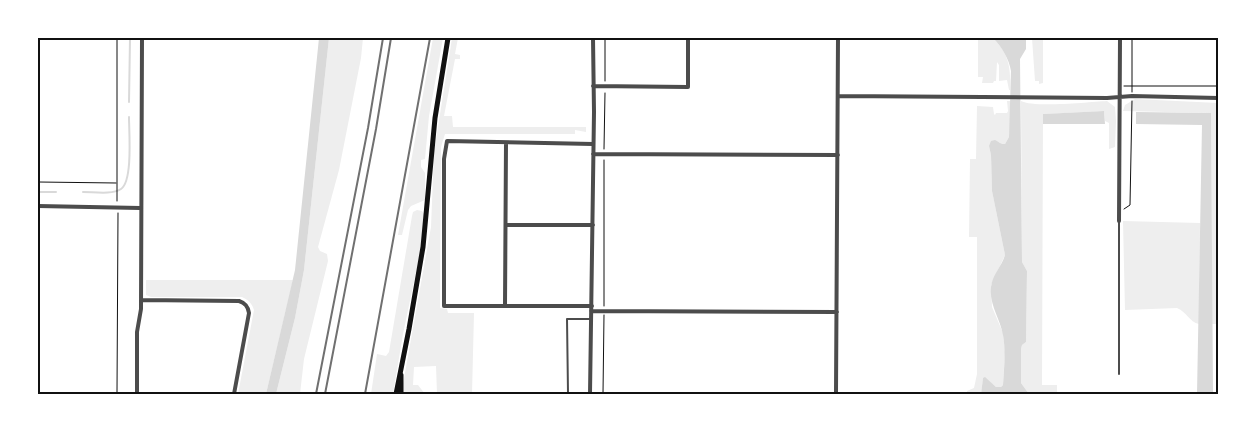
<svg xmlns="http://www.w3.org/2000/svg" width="1256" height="432" font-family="'DM Sans',sans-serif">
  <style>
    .green { fill: #eee }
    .water { fill: #d9d9d9 }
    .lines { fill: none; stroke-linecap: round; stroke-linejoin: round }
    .stream { stroke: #d9d9d9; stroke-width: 2 }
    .path { stroke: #111; stroke-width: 1 }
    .service { stroke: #4c4c4c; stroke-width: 2 }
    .minor { stroke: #4c4c4c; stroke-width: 4 }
    .secondary { stroke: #111; stroke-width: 5 }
    .rail { stroke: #707070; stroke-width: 2 }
    .neatline { fill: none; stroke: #111; stroke-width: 2 }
  </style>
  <rect width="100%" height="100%" fill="#fff"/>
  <path class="green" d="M329 38H363L361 58 339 170 318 247 320 251 327 254 328 261 304 359 300 394H276L295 318 304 270Z
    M433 38H443L429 116 425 159 421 160V167L425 173V200L411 206 408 210 402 235H398Z
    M452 38H458L455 54 460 55V59H455L444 116H452L453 127H586V132L575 130V134H445L441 147 440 308 447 309 448 313H474L472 394H437L436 366 414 367 413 385H418L425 394H403V384L431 227 434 152Z
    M978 38H993C1009 54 1011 68 1010 90H1009L1007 80 999 81V65L997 62 996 81H994L993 83H982L983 77H978Z
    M1032 38H1043V83L1039 84V81H1035Z
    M1135 99 1218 103V320L1216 324H1212L1211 113 1123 111 1125 105Z
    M1007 101H1010V129L1009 137 1005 144 1002 145 999 142 989 146 991 155 992 191 1005 255 991 285 992 307 1003 333 1005 352 1003 385 1001 387H996L985 378H983L981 394H967V391L974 388 977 374V237H969L970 159H976L977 106 993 107 994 114 995 115 996 113H1007L1008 111Z
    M1021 101C1034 108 1089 102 1107 101L1115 107 1116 121 1115 147 1109 149V123L1105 121 1104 111 1043 114 1042 385H1057V392H1047V394H1029L1021 383V349L1022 345 1026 342 1027 271 1022 262Z
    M417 210 422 211 424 214 420 253 403 334 393 394H371L377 354 386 356 389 352 412 216 413 212Z
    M1123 221 1200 223 1199 324C1189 322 1187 312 1177 308L1125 310Z
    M146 280H293L266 394H238L254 310C252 304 249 300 242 297H151L146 295Z"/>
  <path class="water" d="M319 38H329L304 270 295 318 276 394H266L295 270Z
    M993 38H1026V49L1020 59 1022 262 1027 271 1026 342 1022 345 1021 349V383L1029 394H981L983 378 985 377 996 387H1001L1003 385C1004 368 1006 352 1003 335 1000 318 989 305 991 287 992 275 1002 266 1005 255L992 191 991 155 989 146 991 141 995 140 1002 144H1005L1009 137 1011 71C1009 59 1002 47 993 38Z
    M1104 111 1105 124H1043V114Z
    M1136 112 1211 113 1213 394H1197L1202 125 1136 124Z"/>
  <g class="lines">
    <path class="stream" d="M129 102 130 38
      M38 192H56
      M83 192C94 192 112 195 121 189 133 181 129 132 129 117"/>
    <path class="path" d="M117 38V201
      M1132 38V92
      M605 81V38
      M1124 86H1218
      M604 149 605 93
      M38 182 116 183
      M1124 209 1130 205 1132 101
      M604 306V160
      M117 394 118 213
      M603 394 604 315"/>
    <path class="service" d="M1119 221V374
      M590 394 568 393 567 319H591"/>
    <path class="minor" d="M593 86 688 87V38
      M838 96 1107 98 1132 96 1218 98
      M593 154 838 155
      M38 206 140 208
      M1119 221 1120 38
      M506 225H593
      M141 300 239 301C245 303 248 306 249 313L234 394
      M505 306 506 143
      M592 306H444V159L447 141 593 144
      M591 311 837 312
      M137 394V332L141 309 142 38
      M590 394 594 112 593 38
      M836 394 838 38"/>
    <path class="secondary" d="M396 394 409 329 423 247 435 118 448 38
      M401 394V375"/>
    <path class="rail" d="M316 394 368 128 383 38
      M325 394 376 129 391 38
      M365 394 430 38"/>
  </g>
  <rect width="1256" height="432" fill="none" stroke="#ffffff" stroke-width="78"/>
  <rect x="39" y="39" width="1178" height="354" class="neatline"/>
</svg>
